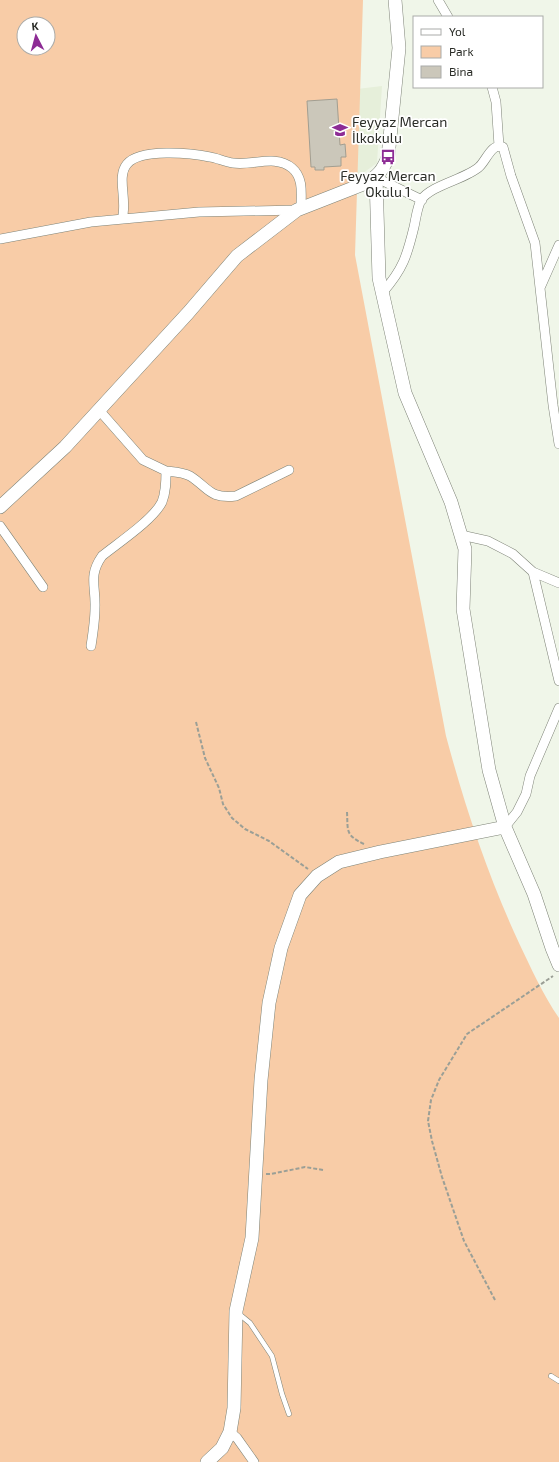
<svg xmlns="http://www.w3.org/2000/svg" width="559" height="1462" font-family="'Exo 2',sans-serif">
  <style>
    .built { fill: #e6efda }
    .green { fill: #f8cca7; fill-rule: evenodd }
    .building { fill: #cbc7ba; stroke: #a29e91 }
    .lines { fill: none; stroke-linecap: round; stroke-linejoin: round }
    .lane-casing { stroke: #7e8377; stroke-width: 5.5 }
    .street-casing { stroke: #7e8377; stroke-width: 10 }
    .secondary-casing { stroke: #7e8377; stroke-width: 14 }
    .path { stroke: #9b9f96; stroke-width: 2; stroke-dasharray: 4 2; stroke-linecap: butt }
    .lane { stroke: #fff; stroke-width: 4.5 }
    .street { stroke: #fff; stroke-width: 9 }
    .secondary { stroke: #fff; stroke-width: 13 }
    .labels { text-anchor: middle; stroke-width: 3.5; stroke-linejoin: round; paint-order: stroke }
    .poi-label { font-size: 14px; fill: #2b2d28; stroke: #fff; text-anchor: start }
  </style>
  <rect width="100%" height="100%" fill="#f0f6e9"/>
  <path class="built" d="M382 86 377 163 363 173 305 194 299 96Z"/>
  <path class="green" d="M0 0H363L355 255 446 736C465 807 488 876 519 943 531 968 543 995 559 1018V1462H0ZM24 24H48V48H24Z"/>
  <path class="building" d="M337 99 340 145 345 144 346 157H341V166L324 167V170H315V167H311L307 101Z"/>
  <g class="lines">
    <defs>
      <path id="lane" d="M239 1314 250 1323 272 1356 282 1394 289 1414
        M551 1376 559 1381"/>
      <path id="street" d="M438 0 448 17
        M492 87 496 102 499 146
        M377 178 422 200
        M122 219C128 201 116 177 127 164 140 148 191 153 210 157 217 158 225 162 233 163 253 166 275 154 292 168 304 178 301 195 301 208
        M0 239 91 222 199 212 297 210
        M540 288 559 245
        M383 292C403 269 407 256 414 227 416 218 417 208 421 200 431 185 466 179 479 167 486 161 492 142 503 147L511 176 535 243 553 405 559 444
        M166 471C174 472 182 472 190 476 209 488 209 499 236 496L289 470
        M0 526 43 587
        M461 535 488 541 513 554 533 572 559 681
        M533 572 559 583
        M91 646C93 633 95 620 95 608 96 586 88 576 102 556 118 543 153 520 162 502 166 492 166 482 166 471L143 460 99 410
        M505 827 517 812 526 794 530 776 559 708
        M230 1432 237 1438 254 1462"/>
      <path id="secondary" d="M376 177 379 278 405 393 451 502 465 549 463 609 489 770 505 827 534 894 552 948 559 965
        M0 507 65 447 188 313 237 256 297 210 366 183C378 176 383 170 388 157L399 48 395 0
        M207 1462 222 1448 230 1432 234 1408 236 1311 252 1238 261 1080 269 1003 281 948 300 895 317 876 339 862 380 852 505 827"/>
    </defs>
    <use href="#lane" class="lane-casing"/>
    <use href="#street" class="street-casing"/>
    <use href="#secondary" class="secondary-casing"/>
    <path class="path" d="M196 722 205 758 219 788 223 804 232 818 245 829 269 841 308 869
      M347 812C348 831 345 835 364 844
      M266 1174H271L305 1167 323 1170
      M495 1300 464 1241 442 1177 432 1141 428 1121 431 1100 439 1080 467 1034 553 976"/>
    <use href="#lane" class="lane"/>
    <use href="#street" class="street"/>
    <use href="#secondary" class="secondary"/>
  </g>
  <defs>
    <symbol id="school-bare" viewBox="-9 -9 18 18"><path d="M0-5L7-2L0 1L-7-2ZM-4 1L0 2.5L4 1V4Q0 6-4 4Z" fill="#8d2c95" stroke="#fff" stroke-width="2.5" paint-order="stroke"/></symbol>
    <symbol id="bus-bare" viewBox="-9 -9 18 18"><path d="M-5-6H5V4H4V6H2V4H-2V6H-4V4H-5ZM-3.5-4V0h7V-4ZM-3.5 1.2v1.5H-2V1.2ZM2 1.2v1.5H3.5V1.2Z" fill="#8d2c95" stroke="#fff" stroke-width="2.5" paint-order="stroke"/></symbol>
  </defs>
  <g fill-rule="evenodd">
    <use href="#school-bare" x="329" y="119" width="22" height="22"/>
    <use href="#bus-bare" x="377" y="146" width="22" height="22"/>
  </g>
  <g class="labels">
    <g class="poi-label">
      <text x="352" y="127">Feyyaz Mercan<tspan x="352" dy="16">İlkokulu</tspan></text>
      <text x="388" y="181" text-anchor="middle">Feyyaz Mercan<tspan x="388" dy="16">Okulu 1</tspan></text>
    </g>
  </g>
  <rect x="413" y="16" width="130" height="72" fill="#ffffff" stroke="#aaaba9"/>
  <rect x="421" y="29" width="20" height="6" fill="#ffffff" stroke="#aaaba9"/>
  <text x="449" y="36" font-size="12" fill="#2b2d28">Yol</text>
  <rect x="421" y="46" width="20" height="12" fill="#f8cca7" stroke="#aaaba9"/>
  <text x="449" y="56" font-size="12" fill="#2b2d28">Park</text>
  <rect x="421" y="66" width="20" height="12" fill="#cbc7ba" stroke="#aaaba9"/>
  <text x="449" y="76" font-size="12" fill="#2b2d28">Bina</text>
  <g transform="translate(36 36) rotate(354)"><circle r="19" fill="#ffffff" stroke="#aaaba9"/>
  <path d="M0-3L7 15L0 10L-7 15Z" fill="#8d2c95"/>
  <text y="-6" font-size="11" font-weight="bold" text-anchor="middle" fill="#2b2d28">K</text>
  </g>
</svg>
